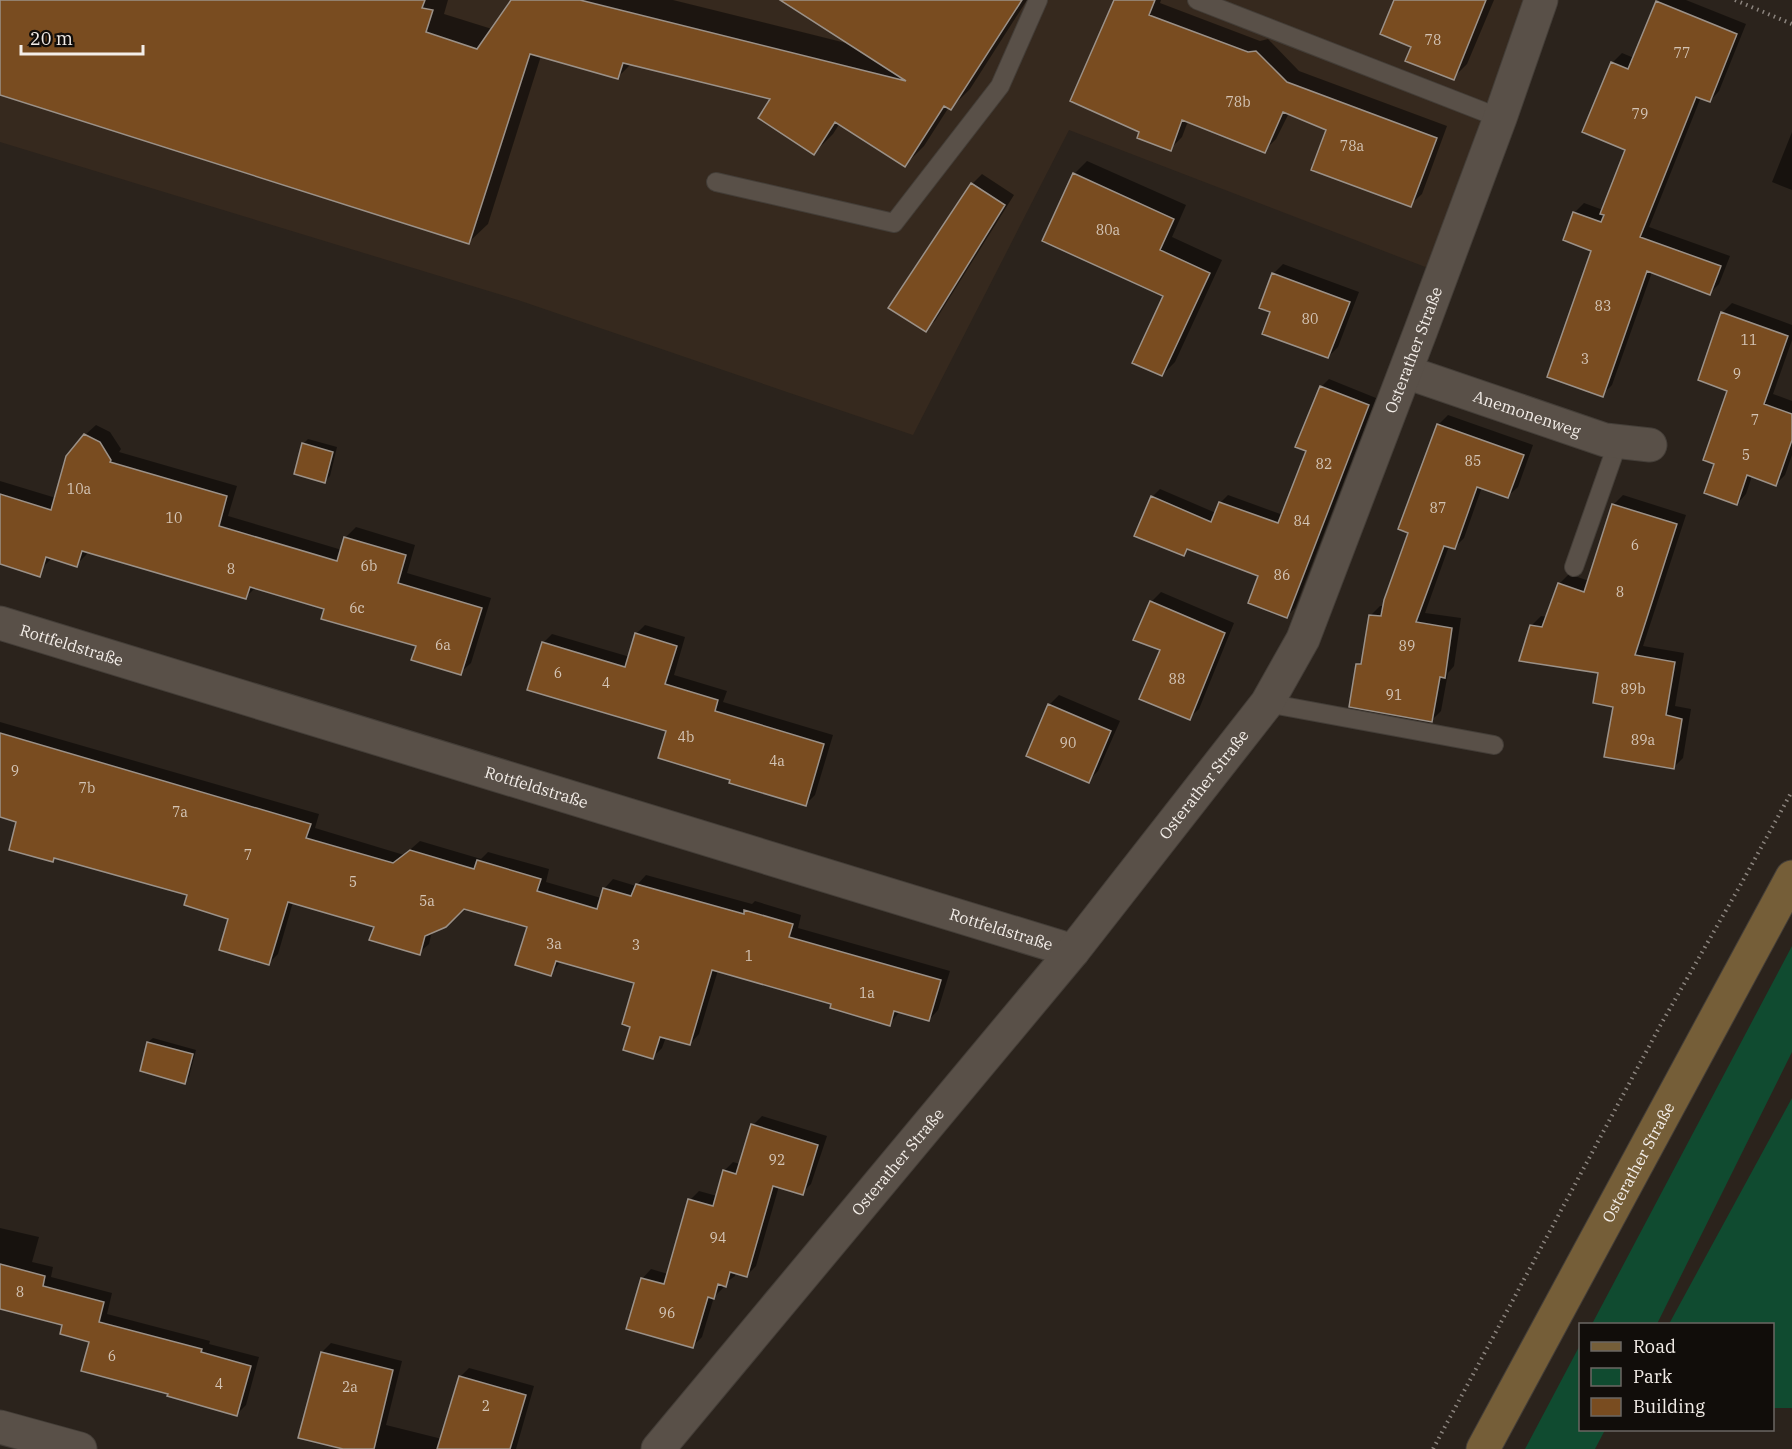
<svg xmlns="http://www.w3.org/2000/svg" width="1792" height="1449" font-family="'IBM Plex Serif',serif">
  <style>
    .built { fill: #36291e }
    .green { fill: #104b30 }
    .shadow { fill: #0007 }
    .building { fill: #794c20; stroke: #9b9188; stroke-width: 1.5 }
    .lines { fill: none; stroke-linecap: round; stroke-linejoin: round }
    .service-casing { stroke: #443e38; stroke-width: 20 }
    .minor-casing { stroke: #443e38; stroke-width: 35 }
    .secondary-casing { stroke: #443e38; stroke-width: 35 }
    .path { stroke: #8b847e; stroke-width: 4; stroke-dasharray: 1.5 4.5; stroke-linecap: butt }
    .service { stroke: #595048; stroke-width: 18 }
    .minor { stroke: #595048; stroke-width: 33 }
    .secondary { stroke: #755e38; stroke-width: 33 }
    .labels { text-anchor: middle; stroke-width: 4.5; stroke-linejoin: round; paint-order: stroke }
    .number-label { font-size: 14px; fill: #d4c5b6 }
    .street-label { font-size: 16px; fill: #f3ede8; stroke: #110d0a }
  </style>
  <rect width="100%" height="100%" fill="#2b231c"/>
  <path class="built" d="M0 0H1544L1441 273 1069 130 913 435 518 300 0 142Z"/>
  <path class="green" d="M1792 946V1052L1657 1324H1592Z
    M1792 1098V1408H1773L1772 1324H1669Z
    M1580 1345V1430H1605L1595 1449H1525Z"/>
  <path class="shadow" d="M0 0H448L444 14 492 29 512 0H673L850 44 782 0H1027L970 89 951 108 949 107 924 146 905 165 840 123 833 134 814 153 773 98 632 63 618 77 541 56 488 224 469 242 0 93Z
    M1116 0H1161L1160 3 1260 41 1268 39 1299 71 1447 126 1422 194 1410 205 1328 129 1289 113 1276 139 1264 151 1188 121 1182 137 1170 149 1141 131Z
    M1396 0H1494L1467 64 1453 78 1412 46Z
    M1659 0H1686L1746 24 1719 91 1710 101 1701 97 1649 227 1730 256 1719 284 1710 293 1652 272 1612 385 1602 395 1593 250 1574 213 1584 203 1603 210 1627 149 1612 63 1622 53 1634 58Z
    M1792 132V190L1772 182Z
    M1087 161 1186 205 1172 237 1222 260 1175 362 1162 375 1165 295 1074 174Z
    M982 174 1014 195 935 321 925 330 890 307 972 184Z
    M1283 264 1359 292 1338 347 1328 357 1272 311 1273 274Z
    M1732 303 1792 325V340L1773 394 1792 401V455L1785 475 1776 484 1752 476 1746 494 1737 504 1716 463 1729 390 1722 313Z
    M1329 379 1376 398 1295 608 1287 616 1260 575 1189 548 1183 554 1152 497 1160 489 1216 513 1220 503 1228 495 1283 515 1308 450 1321 387Z
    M1448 415 1533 445 1518 487 1508 496 1482 487 1464 538 1455 547 1449 546 1425 613 1461 618 1454 666 1448 673 1441 711 1432 720 1357 665 1363 659 1370 616 1380 606H1385L1410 532 1438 425Z
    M96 425 110 432 121 449 119 452 237 486 228 516 342 550 346 537 356 527 415 545 407 573 491 598 471 663 460 673 417 645 326 608 256 587 246 597 88 551 86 555 76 565 52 558 42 568 0 555V481L56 498 85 435Z
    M308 439 337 447 330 476 325 481 303 444Z
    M1623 495 1686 515 1643 646 1684 653 1675 706 1691 709 1683 758 1673 768 1614 706 1600 671 1531 626 1541 616 1547 617 1559 584 1569 574 1589 581 1613 505Z
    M1161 592 1234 623 1199 709 1189 718 1162 649 1151 602Z
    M645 625 685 637 674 675 727 691 723 702 833 735 815 795 806 804 732 779 668 730 543 643 552 634 630 657 636 634Z
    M1059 695 1120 721 1098 771 1088 781 1049 705Z
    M0 722 319 814 315 828 404 855 420 841 481 859 488 852 549 869 546 882 601 898 604 889 613 879 636 886 646 875 752 904 755 901 801 915 798 928 950 971 938 1010 929 1020 900 1011 890 1024 833 1003 718 970 699 1034 690 1044 666 1037 662 1048 653 1057 632 1026 636 982 561 961 551 974 528 926 464 908 432 931 429 944 419 953 375 926 293 902 278 954 269 963 230 918 189 894 56 857 52 861 18 821 0 816Z
    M153 1038 196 1050 189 1077 185 1082 148 1042Z
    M762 1116 827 1136 811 1184 802 1193 779 1186 756 1266 747 1275 736 1272 735 1276 724 1284 723 1288 714 1297 702 1337 693 1346 642 1279 651 1269 668 1274 690 1200 699 1191 717 1196 724 1171 733 1162 740 1164 753 1125Z
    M0 1228 39 1237 32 1262 53 1267 51 1277 112 1293 107 1314 210 1341 209 1344 259 1357 246 1405 237 1414 91 1341 64 1324 0 1307Z
    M331 1343 402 1361 386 1425 442 1439 460 1377 469 1368 534 1386 516 1449H349L322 1352Z"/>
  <path class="building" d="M0 0H425L422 8 433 10 426 32 477 49 511 0H580L906 81 780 0H1022L951 110 944 106 905 167 835 122 814 155 758 118 770 99 623 63 618 79 530 54 469 244 0 95Z
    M1114 0H1155L1149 15 1248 52 1256 51 1287 82 1437 138 1411 207 1311 170 1326 130 1283 112 1265 153 1182 120 1171 151 1137 138 1139 132 1070 101Z
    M1394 0H1486L1454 80 1405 61 1411 47 1380 34Z
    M1656 1 1737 34 1710 102 1696 97 1640 237 1721 266 1710 295 1647 271 1603 397 1547 377 1591 251 1563 240 1573 212 1601 222 1604 215 1600 214 1625 150 1582 132 1611 62 1628 69Z
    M1073 173 1174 219 1160 250 1210 273 1162 376 1132 363 1163 296 1042 241Z
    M971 183 1005 205 926 332 888 308Z
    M1272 273 1350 302 1328 358 1262 334 1270 312 1259 308Z
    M1721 312 1788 336 1764 404 1792 414V440L1776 486 1747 475 1737 505 1704 493 1714 464 1703 460 1727 391 1698 380Z
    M1320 386 1369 405 1287 618 1248 603 1258 576 1187 549 1184 556 1134 536 1151 496 1211 522 1219 502 1278 523 1306 451 1295 447Z
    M1437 424 1524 455 1508 498 1477 487 1455 549 1444 546 1416 622 1452 628 1445 678 1440 677 1432 722 1349 707 1356 664H1361L1369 615 1381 616 1384 600 1408 533 1398 529Z
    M84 434 100 442 111 460 110 462 227 496 219 526 337 561 344 537 406 555 398 583 482 608 461 675 411 660 416 646 321 619 324 609 250 587 246 599 82 551 77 567 46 557 40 577 0 564V494L51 510 66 456Z
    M302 443 333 452 325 483 294 474Z
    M1612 504 1677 524 1635 655 1675 662 1666 715 1682 719 1674 769 1604 757 1613 707 1593 703 1598 673 1519 661 1530 625 1542 627 1558 583 1584 592Z
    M1150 601 1225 633 1190 720 1139 699 1160 650 1133 640Z
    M635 633 677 646 665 684 718 700 715 711 824 744 806 806 729 783 730 780 658 758 666 731 527 690 542 642 625 667Z
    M1048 704 1111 731 1089 783 1026 756Z
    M0 733 311 824 306 838 393 863 410 850 474 869 477 860 541 879 537 891 597 909 603 888 631 896 636 884 744 914V910L793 924 789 937 941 980 929 1021 894 1011 890 1026 830 1008 831 1004 712 970 690 1045 660 1037 653 1059 623 1050 630 1027 622 1024 634 983 556 961 551 976 515 965 527 927 464 909 446 927 425 936 420 955 369 940 374 927 288 902 269 965 219 950 228 919 184 905 187 895 54 858 53 862 9 850 16 822 0 817Z
    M147 1042 193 1054 185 1084 140 1071Z
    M751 1124 818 1145 803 1195 773 1186 747 1277 730 1272 726 1287 718 1284 714 1299 708 1297 693 1348 626 1329 641 1278 664 1284 688 1199 713 1206 723 1170 736 1174Z
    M0 1264 45 1276 43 1286 104 1302 99 1322 202 1349 201 1352 251 1366 237 1416 167 1396 168 1394 81 1371 89 1342 60 1334 62 1325 0 1309Z
    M321 1352 393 1370 374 1449H343L298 1438Z
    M459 1376 526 1395 510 1449H437Z"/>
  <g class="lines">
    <defs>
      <path id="service" d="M1197 0 1500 118
        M716 182 894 223 1000 86 1038 0
        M1574 567 1618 442
        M1267 703 1494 745"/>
      <g id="minor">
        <path id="s1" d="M1406 372 1605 440 1650 445"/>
        <path id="s2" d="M0 623 1073 951"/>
        <path d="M0 1427 80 1449"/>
        <path id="s3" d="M658 1449 1073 951 1267 703 1303 639 1421 330 1500 118 1541 0"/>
      </g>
      <g id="secondary">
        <path id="s4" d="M1483 1449 1792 877"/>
      </g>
    </defs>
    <use href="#service" class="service-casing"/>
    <use href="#minor" class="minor-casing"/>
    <use href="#secondary" class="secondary-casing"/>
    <path class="path" d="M1735 0 1792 24
      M1433 1449 1660 1026 1745 877 1792 791"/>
    <use href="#service" class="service"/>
    <use href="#minor" class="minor"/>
    <use href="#secondary" class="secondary"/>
  </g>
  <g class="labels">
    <g class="number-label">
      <text x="1433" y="45">78</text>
      <text x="1682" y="58">77</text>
      <text x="1238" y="107">78b</text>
      <text x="1640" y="119">79</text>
      <text x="1352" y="151">78a</text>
      <text x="1108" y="235">80a</text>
      <text x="1603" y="311">83</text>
      <text x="1310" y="324">80</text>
      <text x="1749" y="345">11</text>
      <text x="1585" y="364">3</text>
      <text x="1737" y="379">9</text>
      <text x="1755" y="425">7</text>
      <text x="1746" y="460">5</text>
      <text x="1473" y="466">85</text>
      <text x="1324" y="469">82</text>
      <text x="79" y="494">10a</text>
      <text x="1438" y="513">87</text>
      <text x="174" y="523">10</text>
      <text x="1302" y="526">84</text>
      <text x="1635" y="550">6</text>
      <text x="369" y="571">6b</text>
      <text x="231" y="574">8</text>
      <text x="1282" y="580">86</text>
      <text x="1620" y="597">8</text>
      <text x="357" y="613">6c</text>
      <text x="443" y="650">6a</text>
      <text x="1407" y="651">89</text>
      <text x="558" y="678">6</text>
      <text x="1177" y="684">88</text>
      <text x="606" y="688">4</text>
      <text x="1633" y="694">89b</text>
      <text x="1394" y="700">91</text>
      <text x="686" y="742">4b</text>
      <text x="1643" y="745">89a</text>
      <text x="1068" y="748">90</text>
      <text x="777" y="766">4a</text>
      <text x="15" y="776">9</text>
      <text x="87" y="793">7b</text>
      <text x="180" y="817">7a</text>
      <text x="248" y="860">7</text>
      <text x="353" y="887">5</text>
      <text x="427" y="906">5a</text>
      <text x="554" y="949">3a</text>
      <text x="636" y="950">3</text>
      <text x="749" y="961">1</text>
      <text x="867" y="998">1a</text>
      <text x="777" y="1165">92</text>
      <text x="718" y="1243">94</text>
      <text x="20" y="1297">8</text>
      <text x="667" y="1318">96</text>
      <text x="112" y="1361">6</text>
      <text x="219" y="1389">4</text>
      <text x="350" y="1392">2a</text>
      <text x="486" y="1411">2</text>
    </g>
    <g class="street-label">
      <text dy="6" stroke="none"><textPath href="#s3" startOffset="1346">Osterather Straße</textPath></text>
      <text dy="6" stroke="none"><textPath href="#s1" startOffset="128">Anemonenweg</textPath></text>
      <text dy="6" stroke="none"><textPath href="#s2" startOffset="75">Rottfeldstraße</textPath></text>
      <text dy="6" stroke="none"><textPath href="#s3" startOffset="860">Osterather Straße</textPath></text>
      <text dy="6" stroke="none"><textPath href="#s2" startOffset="561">Rottfeldstraße</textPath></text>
      <text dy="6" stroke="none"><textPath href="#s2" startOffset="1047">Rottfeldstraße</textPath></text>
      <text dy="6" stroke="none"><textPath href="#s3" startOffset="374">Osterather Straße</textPath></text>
      <text dy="6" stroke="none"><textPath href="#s4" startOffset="326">Osterather Straße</textPath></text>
    </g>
  </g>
  <rect x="1579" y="1323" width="195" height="108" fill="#110d0a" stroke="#6b6763" stroke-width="1.5"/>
  <rect x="1591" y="1342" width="30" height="9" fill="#755e38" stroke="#6b6763" stroke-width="1.5"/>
  <text x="1633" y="1353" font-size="18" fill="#f3ede8">Road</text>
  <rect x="1591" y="1368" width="30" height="18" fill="#104b30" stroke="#6b6763" stroke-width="1.5"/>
  <text x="1633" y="1383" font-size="18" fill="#f3ede8">Park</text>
  <rect x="1591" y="1398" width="30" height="18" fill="#794c20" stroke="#6b6763" stroke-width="1.5"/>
  <text x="1633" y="1413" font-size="18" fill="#f3ede8">Building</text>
  <path d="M21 45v9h122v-9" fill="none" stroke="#f3ede8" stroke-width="3"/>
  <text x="30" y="45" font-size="18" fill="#f3ede8" stroke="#110d0a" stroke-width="4.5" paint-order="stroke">20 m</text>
</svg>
